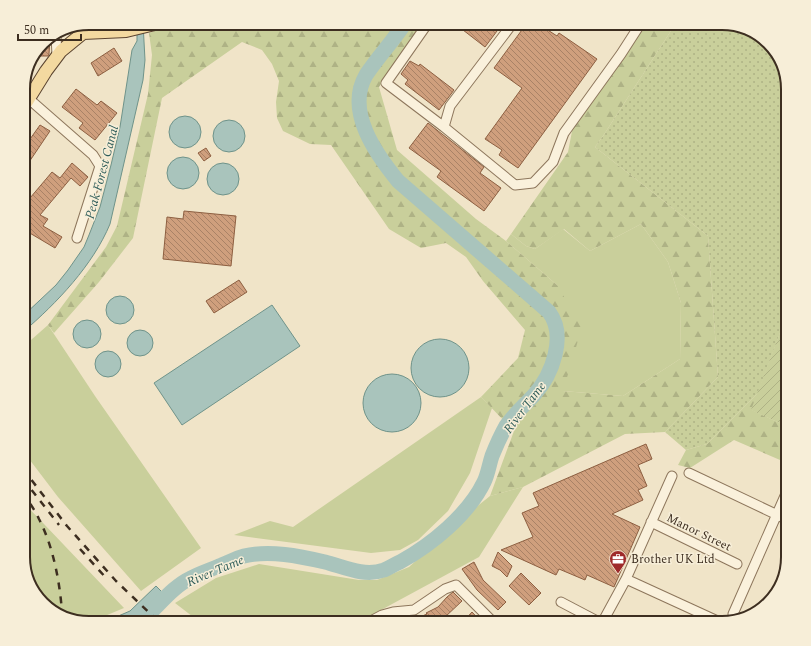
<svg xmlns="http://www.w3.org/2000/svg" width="811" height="646" font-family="Spectral,serif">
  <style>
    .grass { fill: #c9cf9b }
    .forest { fill: url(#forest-firs) }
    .park { fill: url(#park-dots) }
    .garden { fill: url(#garden-furrows) }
    .water { fill: #a9c4bc; stroke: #6f938a }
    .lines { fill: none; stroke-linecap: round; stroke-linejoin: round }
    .river { stroke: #a9c4bc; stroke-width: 15 }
    .building { fill: url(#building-back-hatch); stroke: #8d5f41 }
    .minor-casing { stroke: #8d765c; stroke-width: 11 }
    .major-casing { stroke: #5b4430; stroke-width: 14 }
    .minor { stroke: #faf1dc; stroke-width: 9 }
    .major { stroke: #f3d9a0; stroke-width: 12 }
    .rail { stroke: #3d2e20; stroke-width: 2.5; stroke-dasharray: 7 7; stroke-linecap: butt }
    .labels { text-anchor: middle; stroke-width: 3; stroke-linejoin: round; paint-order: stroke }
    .street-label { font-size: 12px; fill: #3d2e20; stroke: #f7eed8 }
    .poi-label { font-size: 12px; fill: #3d2e20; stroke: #f7eed8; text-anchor: start }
    .water-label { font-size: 13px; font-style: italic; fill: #2f5d5a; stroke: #f7eed8 }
    .rim { fill: none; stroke: #3d2e20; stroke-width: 2 }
  </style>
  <defs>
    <pattern id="forest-firs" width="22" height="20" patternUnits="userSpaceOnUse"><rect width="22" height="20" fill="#c9cf9b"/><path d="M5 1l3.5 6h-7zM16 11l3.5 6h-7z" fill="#aeb285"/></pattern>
    <pattern id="park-dots" width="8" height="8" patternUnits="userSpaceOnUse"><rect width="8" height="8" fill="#c9cf9b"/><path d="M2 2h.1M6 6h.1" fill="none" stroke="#aeb285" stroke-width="1.8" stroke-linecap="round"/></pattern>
    <pattern id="garden-furrows" width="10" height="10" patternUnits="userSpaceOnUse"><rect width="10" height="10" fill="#c9cf9b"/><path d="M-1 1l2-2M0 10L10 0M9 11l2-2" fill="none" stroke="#aeb285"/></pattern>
    <pattern id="building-back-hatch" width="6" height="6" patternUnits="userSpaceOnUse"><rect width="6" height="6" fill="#cf9f7d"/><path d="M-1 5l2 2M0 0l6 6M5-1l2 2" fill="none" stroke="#a98266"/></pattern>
  </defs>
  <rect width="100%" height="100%" fill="#f0e4c8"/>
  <path class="grass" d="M641 224 668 262 681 303 680 359 623 396 563 391 557 285 506 241 511 234 526 246 535 249 563 229 590 251Z
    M48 325 95 396 201 548 141 591 58 497 23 451V347Z
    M481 397 492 408 470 473 448 511 418 540 400 550 371 553 234 535 270 521 293 527Z
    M523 487 479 557 357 623H201L175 603 216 578 259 564 359 580H377L409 567 470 512 490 496Z
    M23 502 124 608 88 623 46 607 30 587 23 561Z"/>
  <path class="forest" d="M177 23H422L379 87 397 150 476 219 506 241 557 285 582 327 563 391 623 396 680 359 681 303 668 262 641 224 590 251 564 229 535 249 526 246 511 234 568 152 573 126 645 23H676L603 136 595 147 708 236 718 377 665 432 625 434 523 487 490 496 514 431 481 397 518 358 525 330 483 281 466 257 446 243 421 248 389 229 331 145 310 144 283 131 277 118 276 102 279 81 272 64 262 50 242 42 162 98 133 238 99 282 54 333 48 325 106 247 117 226 148 94 152 55 149 33Z
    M758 393 752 410 788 427V460L787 463 734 440 690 468 678 465 686 450 707 444Z"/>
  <path class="park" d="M676 23H723L765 39 781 60 788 89V311L758 393 707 444 686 450 665 432 718 377 708 236 595 147 603 136Z"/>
  <path class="garden" d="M788 311V427L751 410Z"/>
  <path class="water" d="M137 23H143L145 60 143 80 110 224C93 265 57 303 23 332V316L56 285 68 270 84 247 89 235 100 207 111 165 120 127 132 50 137 41Z
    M169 132a16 16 0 1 1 32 0a16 16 0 1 1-32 0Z
    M213 136a16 16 0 1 1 32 0a16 16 0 1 1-32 0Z
    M167 173a16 16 0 1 1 32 0a16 16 0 1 1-32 0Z
    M207 179a16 16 0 1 1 32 0a16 16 0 1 1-32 0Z
    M106 310a14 14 0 1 1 28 0a14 14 0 1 1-28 0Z
    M272 305 300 346 182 425 154 383Z
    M73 334a14 14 0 1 1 28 0a14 14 0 1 1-28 0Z
    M127 343a13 13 0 1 1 26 0a13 13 0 1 1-26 0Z
    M411 368a29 29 0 1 1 58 0a29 29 0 1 1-58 0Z
    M95 364a13 13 0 1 1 26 0a13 13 0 1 1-26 0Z
    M363 403a29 29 0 1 1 58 0a29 29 0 1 1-58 0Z
    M156 586 170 600 150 623H102L130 611Z"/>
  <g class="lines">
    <path class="river" d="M152 611C164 599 176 585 191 578 200 573 210 570 219 566 227 563 236 558 244 556 270 550 299 556 325 562 344 567 364 577 384 570 389 568 395 564 400 562 431 545 468 515 484 482 488 474 489 465 492 456 496 446 501 435 506 426 514 414 525 405 534 395 552 375 567 336 549 312L398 181C376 154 345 111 366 75 378 57 393 41 405 23"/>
  </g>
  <path class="building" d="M454 23H503L485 47Z
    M527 23H537L557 36 559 33 597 59 518 168 499 155 502 150 485 139 522 88 494 68Z
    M50 38 49 54 48 56H37L45 39Z
    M114 48 122 61 98 76 91 63Z
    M410 61 419 66 420 64 454 90 439 110 405 84 408 80 401 74Z
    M76 89 97 105 101 101 117 113 95 140 79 128 83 123 62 107Z
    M428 123 484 167 480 173 501 188 484 211 437 177 441 171 409 148Z
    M40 125 50 131 23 171V149Z
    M206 148 211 156 204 161 198 153Z
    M72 163 88 177 80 186 71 178 40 215 48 219 43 226 62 237 55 248 23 229V193L30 198 52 172 60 178Z
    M184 211 236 216 231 266 163 259 167 217 183 219Z
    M239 280 247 292 214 313 206 301Z
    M646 444 652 459 638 465 647 486 638 490 643 500 612 514 640 527 614 587 587 575 585 580 559 569 556 575 501 550 533 537 522 513 539 506 533 493Z
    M498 552 512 566 507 577 500 570 492 566Z
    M474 562 483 580 506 602 498 610 477 590 462 569Z
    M521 573 541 593 529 605 509 586Z
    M453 592 462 601 444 618 435 623H399L398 618 406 617 408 622 427 614 426 613 438 607 447 597Z
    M472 612 482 623H462Z"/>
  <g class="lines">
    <defs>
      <path id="minor" d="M428 23 386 83 444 127
        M513 23 450 106 444 127 515 185 533 183 553 162 564 133 621 54 641 23
        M56 35 57 56
        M29 99 93 155 100 166 77 238
        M689 473 788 520
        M651 522 737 564
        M626 579 722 623
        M561 602 601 623
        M733 614 788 489
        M367 623 382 615 393 612 414 610 445 589 456 585 494 623
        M602 623 626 579 672 476"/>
      <path id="major" d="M23 108 46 71 61 51 83 33 126 31 159 23"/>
    </defs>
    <use href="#minor" class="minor-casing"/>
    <use href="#major" class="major-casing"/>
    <use href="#minor" class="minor"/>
    <use href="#major" class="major"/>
    <path class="rail" d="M23 469 67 526 116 581 160 623
      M23 479 59 525
      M23 492C28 501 35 510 39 519 53 546 60 582 62 613
      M80 549 107 579"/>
  </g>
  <defs>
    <symbol id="office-pin" viewBox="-11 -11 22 30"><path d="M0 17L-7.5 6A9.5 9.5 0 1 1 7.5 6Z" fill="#9e2a2b" stroke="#f7eed8"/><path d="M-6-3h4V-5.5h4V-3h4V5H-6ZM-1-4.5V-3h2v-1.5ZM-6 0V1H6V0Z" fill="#fff"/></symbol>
  </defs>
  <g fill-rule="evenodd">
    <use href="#office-pin" x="608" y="549" width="20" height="27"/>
  </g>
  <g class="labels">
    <g class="street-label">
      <text transform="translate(699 532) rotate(26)" y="4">Manor Street</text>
    </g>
    <g class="poi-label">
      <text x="631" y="563">Brother UK Ltd</text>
    </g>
    <g class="water-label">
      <text transform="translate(101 172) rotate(-75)" y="5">Peak Forest Canal</text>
      <text transform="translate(524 407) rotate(-53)" y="5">River Tame</text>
      <text transform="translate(215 570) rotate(-23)" y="5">River Tame</text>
    </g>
  </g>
  <path d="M0 0H811V646H0ZM89 30H722A59 59 0 0 1 781 89V557A59 59 0 0 1 722 616H89A59 59 0 0 1 30 557V89A59 59 0 0 1 89 30Z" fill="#f7eed8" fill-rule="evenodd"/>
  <path class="rim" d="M89 30H722A59 59 0 0 1 781 89V557A59 59 0 0 1 722 616H89A59 59 0 0 1 30 557V89A59 59 0 0 1 89 30Z"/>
  <path d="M18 34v6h63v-6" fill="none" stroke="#3d2e20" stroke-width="2"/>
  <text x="24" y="34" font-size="12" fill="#3d2e20" stroke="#f7eed8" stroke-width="3" paint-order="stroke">50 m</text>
</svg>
